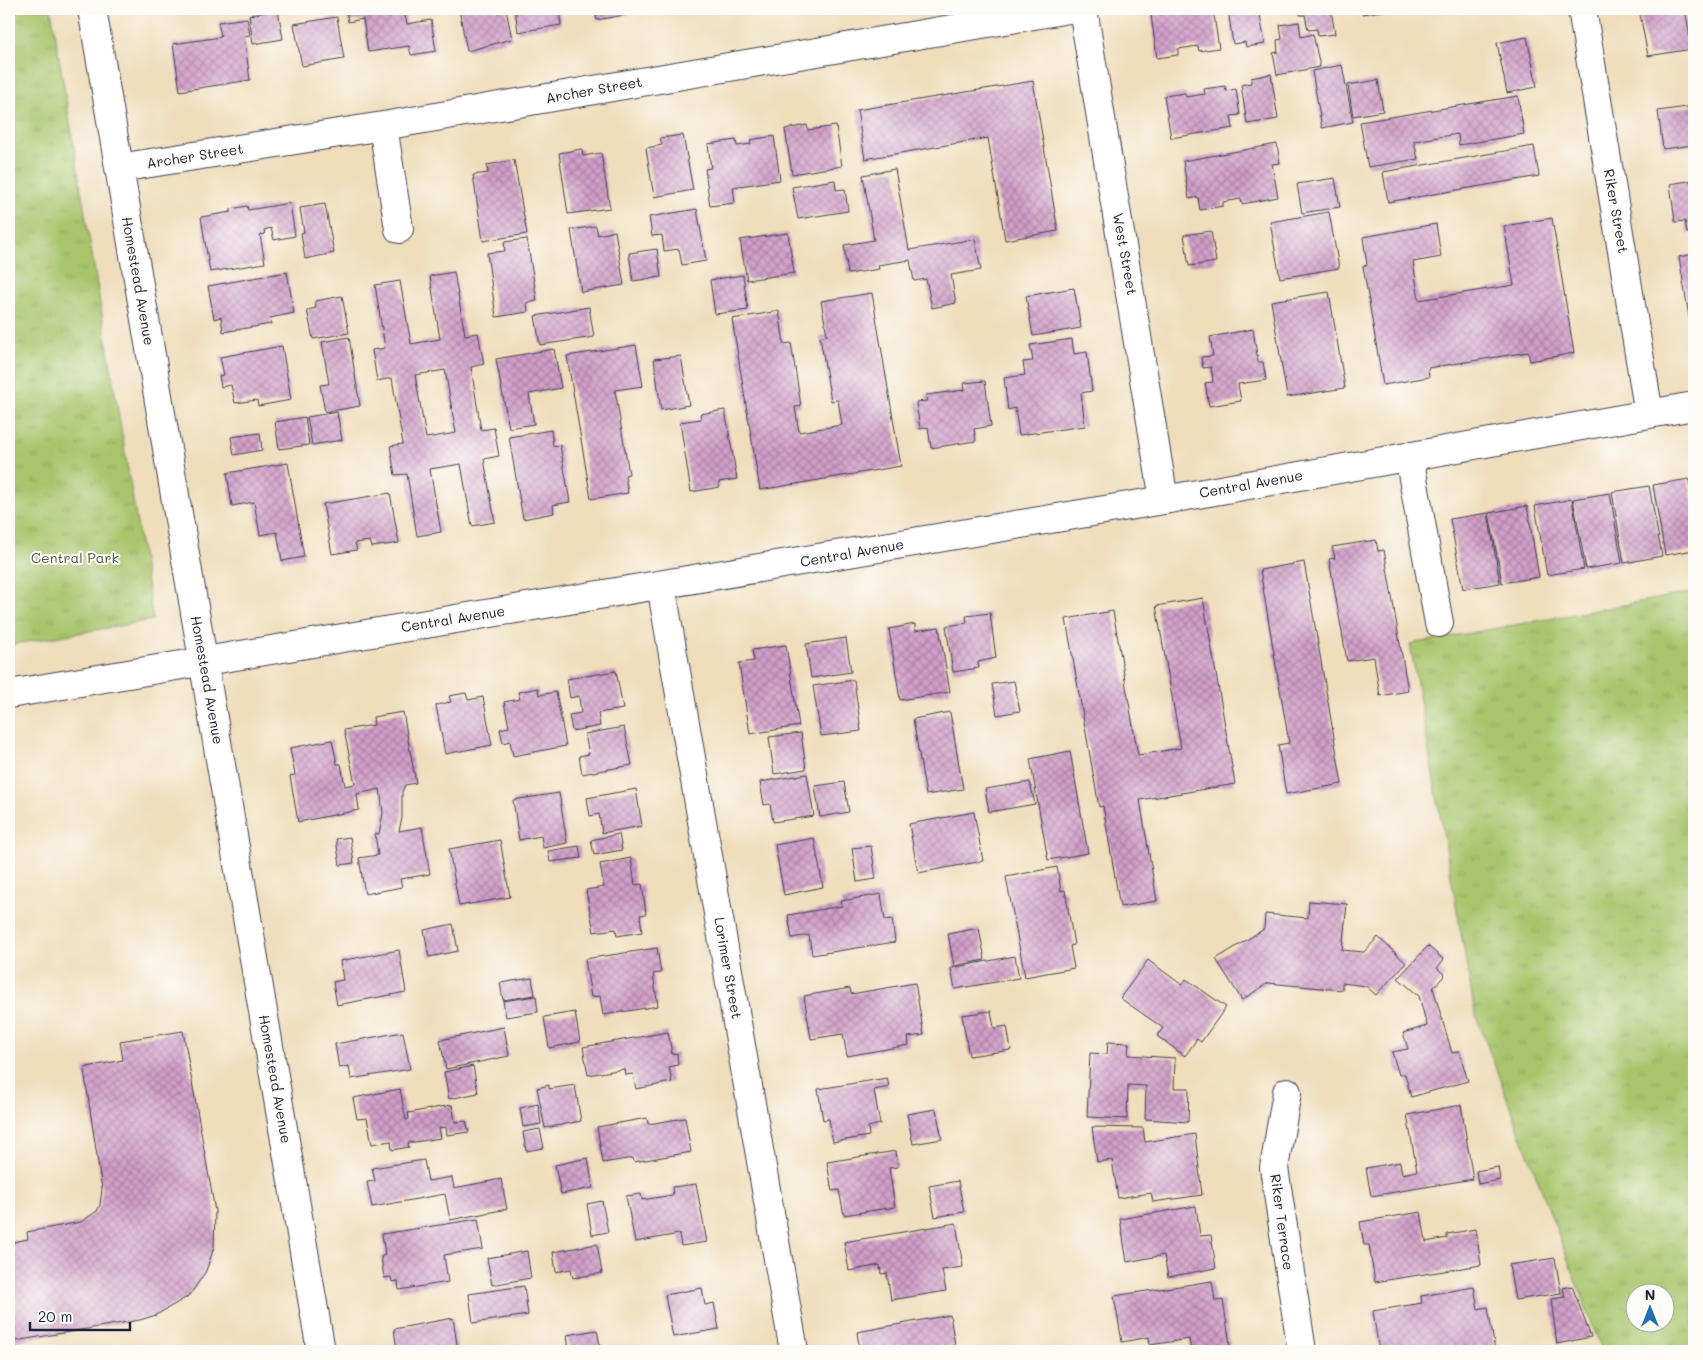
<svg xmlns="http://www.w3.org/2000/svg" width="1703" height="1360" font-family="Mali,sans-serif">
  <style>
    .grass { fill: url(#grass-tufts); stroke: #657454; fill-rule: evenodd }
    .building { fill: url(#building-cross-hatch); fill-rule: evenodd }
    .lines { fill: none; stroke-linecap: round; stroke-linejoin: round }
    .minor-casing { stroke: #413e4e; stroke-width: 30 }
    .minor { stroke: #fff; stroke-width: 28 }
    .labels { text-anchor: middle; stroke-width: 4; stroke-linejoin: round; paint-order: stroke }
    .street-label { font-size: 14px; fill: #22223b; stroke: #fdfcf7 }
    .park-label { font-size: 14px; fill: #515b4c; stroke: #fdfcf7 }
  </style>
  <defs>
    <pattern id="grass-tufts" width="24" height="20" patternUnits="userSpaceOnUse" patternTransform="scale(1.25)"><rect width="24" height="20" fill="#a8c56c"/><path d="M3 7l-1-3M5 7V3M7 7l1-3M15 17l-1-3M17 17v-4M19 17l1-3" fill="none" stroke="#90a95e"/></pattern>
    <pattern id="building-cross-hatch" width="8" height="8" patternUnits="userSpaceOnUse" patternTransform="scale(1.25)"><rect width="8" height="8" fill="#d19fc9"/><path d="M0 0l8 8M0 8l8-8" fill="none" stroke="#a981a4"/></pattern>
  </defs>
  <rect width="100%" height="100%" fill="#fdfcf7"/>
  <filter id="ink" filterUnits="userSpaceOnUse"><feTurbulence type="fractalNoise" baseFrequency=".02" numOctaves="2"/><feDisplacementMap in="SourceGraphic" scale="10" xChannelSelector="R" yChannelSelector="G"/><feConvolveMatrix kernelMatrix="1 2 1 2 8 2 1 2 1" color-interpolation-filters="sRGB"/></filter>
  <filter id="wash" filterUnits="userSpaceOnUse"><feTurbulence type="fractalNoise" baseFrequency=".0096" numOctaves="4" result="noise"/><feDisplacementMap in="SourceGraphic" scale="20" xChannelSelector="R" yChannelSelector="G"/><feGaussianBlur stdDeviation="1.12" result="paint"/><feColorMatrix in="noise" values="0 0 0 0 0 0 0 0 0 0 0 0 0 0 0 0 0 1.4 0 .05"/><feComposite in="paint" operator="in"/></filter>
  <g filter="url(#wash)">
    <rect width="100%" height="100%" fill="#efddbb"/>
    <path class="grass" d="M9 9H51L153 620 9 645Z
      M1694 592V1351H1602L1475 1013 1410 644ZM1636 1292H1666V1322H1636Z"/>
    <g id="blocks">
      <path class="building" d="M346 9H416L417 12 405 15 407 24 431 20 436 51 411 55 409 46 368 52 363 19 348 22Z
        M459 9H506L512 39 467 51Z
        M515 9H559L561 25 518 32Z
        M595 9H640L641 12 597 20Z
        M1194 9H1213L1219 48 1199 51 1198 46 1178 49V55L1157 58 1151 15Z
        M1228 9H1259L1265 44 1246 47 1245 42 1233 44Z
        M1299 9H1331L1335 34 1318 36 1317 29 1308 30 1305 15H1300Z
        M1362 9H1388V10L1362 14Z
        M1639 9H1685L1692 49 1648 56Z
        M278 10 283 39 253 44 249 15Z
        M337 17 344 59 302 66 294 24Z
        M247 18 250 35 244 36 250 80 180 91 173 44 221 37 218 22Z
        M1299 22 1301 37 1313 34 1320 67 1277 75 1273 53 1278 52 1277 40 1282 39 1280 25Z
        M1527 37 1537 87 1507 93 1497 43Z
        M1342 65 1353 122 1322 128 1312 71Z
        M1271 74 1278 119 1247 124 1241 85 1251 83V78Z
        M1378 80 1383 111 1353 116 1348 85Z
        M1033 81 1058 231 1005 240 988 138 865 159 857 110Z
        M1225 86 1226 91 1236 89 1240 115 1231 116 1233 128 1171 138 1164 96 1185 93 1186 97 1205 94 1204 89Z
        M1518 96 1524 134 1459 145 1458 134 1414 141 1418 159 1368 167 1360 122Z
        M1694 106V145L1663 149 1658 111Z
        M807 125 808 130 836 126 842 166 792 174 785 129Z
        M683 135 693 190 654 197 646 148 662 145 660 138Z
        M774 136 780 180 733 187 735 203 710 206 705 169 711 168 708 144 736 140 737 146 751 144 750 140Z
        M1277 144 1280 163 1272 164 1278 197 1242 204 1241 199 1223 202V206L1200 210 1198 197 1189 199 1183 161Z
        M1534 146 1539 176 1388 202 1383 172Z
        M582 149 583 156 601 153 610 208 568 214 559 153Z
        M514 160 527 234 483 241 473 175 488 173 487 165Z
        M895 169 909 250 975 239 981 270 951 275 956 303 932 308 926 279 914 281 910 260 878 265 879 269 848 274 844 245 874 240 863 175Z
        M1335 178 1340 207 1302 213 1297 184Z
        M835 180 836 190 845 189 848 211 798 219 792 187Z
        M1694 180V232L1687 233 1685 221 1675 222 1670 184Z
        M290 203 295 236 274 240 271 228 264 230 265 234 260 235 265 263 210 272 201 217 231 212V209L247 206 248 210Z
        M325 204 334 253 305 259 301 233 304 232 300 208Z
        M697 209 706 261 682 265 679 249 664 251 662 235 652 236 649 217Z
        M1329 212 1339 268 1280 278 1270 222Z
        M1552 218 1574 353 1530 361 1528 352 1428 368 1429 377 1383 385 1363 266 1367 265 1363 237 1436 224 1441 257 1413 262 1419 300 1514 285 1504 226Z
        M596 226 598 235 615 231 624 285 581 292 571 230Z
        M1211 231 1216 262 1189 266 1184 235Z
        M788 233 794 273 747 280 740 240Z
        M527 239 537 301 527 303 528 312 496 317 487 253 505 251 504 242Z
        M657 249 661 277 633 281 629 253Z
        M1694 254V327L1691 328 1679 257Z
        M287 272 294 313 270 318 271 324 223 332 221 317 214 319 208 286Z
        M454 272 465 335 478 333 484 364 471 367 481 430 494 428 499 456 484 459 495 522 472 526 461 464 430 469 441 532 417 536 407 474 395 475 390 446 403 444 392 378 377 381 372 350 385 348 375 285 400 281 411 344 440 339 430 276ZM445 370 456 433 426 438 415 375Z
        M743 275 748 310 715 314 710 280Z
        M1074 288 1081 328 1033 336 1026 296Z
        M1329 292 1345 388 1287 397 1271 301Z
        M872 293 901 466 760 490 732 319 779 311 784 344 791 343 801 406 795 407 799 432 842 425 838 400 831 401 820 337 827 335 821 301Z
        M342 296 349 333 313 339 307 310 316 308 315 301Z
        M589 307 594 337 540 345 535 316Z
        M1253 329 1258 362H1263L1266 380 1238 384 1241 401 1209 406 1205 383 1213 382 1211 367 1203 368 1201 357 1213 356 1210 337Z
        M349 337 360 406 325 412 320 385 329 384 322 342Z
        M1072 339 1074 354 1087 352 1092 391 1081 393 1085 426 1019 435 1015 408 1008 410 1004 378 1025 375 1023 362 1033 361 1030 345Z
        M636 345 643 386 615 390 629 474 625 475 628 493 591 499 567 356Z
        M282 346 291 400 258 406 257 400 235 403 231 385 221 387 219 376 224 375 220 357Z
        M554 349 561 388 529 394 534 424 509 428 496 359Z
        M681 356 689 405 661 410 654 359Z
        M985 381 991 426 974 429 976 441 931 448 928 427 920 429 916 402 927 401 926 395 965 390 964 383Z
        M725 410 737 479 719 482 720 487 691 492 680 422 701 419 700 414Z
        M337 412 342 440 312 445 307 417Z
        M305 417 309 445 279 449 275 422Z
        M551 430 553 446 560 445 570 502 553 505 554 513 523 519 509 437Z
        M260 433 262 450 234 455 231 437Z
        M288 463 304 557 282 561 277 532 260 535 254 502 232 506 227 473Z
        M1689 479 1694 510V550L1665 555 1653 485Z
        M1649 486 1662 556 1624 563 1612 492Z
        M390 493 399 543 372 547 370 541 355 543 357 550 332 554 323 504Z
        M1610 493 1622 563 1586 569 1573 499Z
        M1572 499 1584 569 1547 575 1535 506Z
        M1527 506 1539 577 1502 583 1489 513Z
        M1488 513 1500 583 1463 589 1450 519Z
        M1376 540 1378 551 1384 550 1408 691 1380 696 1374 657 1347 661 1329 559 1335 558 1332 547Z
        M1304 562 1342 784 1286 794 1278 745 1289 743 1260 570Z
        M1203 598 1235 784 1140 800 1157 901 1120 907 1103 806 1099 807 1066 619 1113 611 1138 755 1181 748 1156 606Z
        M990 613 996 658 978 662 979 668 953 672 946 626 967 623 966 616Z
        M915 624V631L939 627 950 692 900 700 889 629Z
        M846 638 851 672 811 678 806 644Z
        M786 645 799 726 750 734 739 663 754 661 752 650Z
        M616 671 623 709 598 713 600 726 572 731 569 715 581 713 579 696 570 698 567 679Z
        M854 680 861 731 821 736 813 686Z
        M1014 681 1020 711 997 715 992 684Z
        M538 688 539 695 556 692 566 746 513 756 510 741 503 743 500 729 509 727 504 702 520 699 518 692Z
        M466 693 468 700 483 697 492 745 445 754 436 705 451 702 449 696Z
        M403 712 416 783 405 785 402 792V818L399 831 422 827 430 874 400 879 402 887 365 894 359 858 378 855 375 834H379L383 813 380 789 357 794 359 810 298 822 290 776 295 775 290 748 332 740 337 764H341L345 786 355 784 344 730 374 725 373 717Z
        M950 712 963 789 926 795 913 719Z
        M624 727 632 765 582 774 579 756 589 754 585 734Z
        M801 733 806 769 774 774 769 737Z
        M1070 751 1088 853 1048 860 1030 759Z
        M807 774 814 816 773 822 770 804 764 805 760 782Z
        M844 782 849 812 820 817 815 786Z
        M1030 782 1035 804 989 812 985 789Z
        M636 789 642 826 602 833 599 814 590 816 587 798Z
        M559 793 567 843 543 848 541 836 519 840 513 800Z
        M974 812 983 861 918 873 909 824Z
        M619 834 622 850 594 855 591 840Z
        M350 837 354 863 340 865 336 839Z
        M814 838 823 887 784 895 775 845Z
        M500 840 510 897 459 906 449 849Z
        M579 846 581 858 550 862 548 851Z
        M871 846 876 879 857 882 852 848Z
        M631 858 635 885 642 884 646 914 640 915 642 932 617 936 616 929 594 932 586 890 604 887 600 864Z
        M1057 867 1061 891 1065 890 1074 945 1070 946 1074 968 1025 977 1006 877Z
        M881 894 885 920 892 919 895 942 812 955 809 935 792 938 788 915 842 906 841 901Z
        M1309 901 1347 904 1342 950 1364 952 1378 937 1406 963 1376 995 1366 986 1342 983V990L1268 983 1242 1000 1216 959 1264 929 1265 914 1308 918Z
        M453 924 458 951 429 957 424 930Z
        M979 928 985 960 954 966 948 934Z
        M1428 946 1444 960 1437 968 1445 975 1433 988 1452 1053 1459 1051 1468 1081 1411 1097 1405 1074 1399 1075 1392 1052 1408 1049 1403 1033 1427 1026 1419 996 1398 978Z
        M657 948 661 973 653 974 658 1006 603 1015 600 996 591 997 585 959Z
        M399 950 406 992 337 1005 333 982 343 980 340 961Z
        M1015 956 1019 978 955 989 951 968Z
        M1148 960 1182 985 1186 979 1226 1007 1201 1042 1197 1039 1185 1056 1157 1036 1163 1028 1120 998Z
        M532 978 535 995 503 1000 500 983Z
        M915 983 924 1035 908 1037 909 1045 847 1056 843 1034 811 1039 804 996 850 988 851 994Z
        M536 996 538 1012 506 1017 503 1001Z
        M991 1011 994 1028 1007 1026 1011 1050 969 1056 962 1015Z
        M575 1012 580 1042 549 1048 544 1017Z
        M504 1027 509 1056 446 1069 440 1040Z
        M183 1031 215 1211 214 1247 206 1271 194 1289 187 1297 156 1315 140 1320 9 1342V1243L28 1239 27 1232 81 1222 97 1211 100 1205 102 1189 84 1070 87 1067 123 1060 120 1041Z
        M403 1032 410 1069 351 1079 349 1066 339 1068 335 1044Z
        M668 1032 672 1054 677 1053 678 1065 669 1067 672 1082 636 1089 633 1074 625 1075 624 1069 588 1075 583 1047Z
        M1108 1042 1129 1043 1128 1055 1175 1058 1174 1088H1189L1188 1122 1145 1119 1146 1086 1128 1085 1127 1119 1087 1117 1090 1053 1107 1054Z
        M473 1066 478 1093 449 1099 444 1072Z
        M887 1078 889 1087 874 1090 880 1124 868 1127 869 1136 833 1142 829 1119 823 1120 818 1089Z
        M549 1085V1089L575 1085 581 1121 545 1128 537 1088Z
        M400 1089 406 1120 409 1119 408 1113 452 1105 455 1122 466 1121 469 1132 447 1135 446 1127 439 1128 441 1138 408 1143 409 1147 392 1150 391 1141 372 1144 367 1118 357 1119 353 1098Z
        M538 1104 541 1124 523 1127 520 1108Z
        M1461 1105 1473 1179 1371 1196 1366 1168 1400 1162 1402 1174 1417 1171 1407 1115Z
        M936 1109 942 1139 913 1144 907 1114Z
        M647 1118 648 1124 685 1118 691 1152 634 1162 633 1158 603 1163 597 1127Z
        M1092 1127 1143 1128 1145 1142 1195 1134 1202 1195 1153 1202 1151 1193 1118 1198 1112 1160 1097 1162Z
        M540 1129 544 1148 526 1151 523 1132Z
        M896 1151 898 1167 889 1168 895 1207 844 1215 839 1190 832 1191 827 1162Z
        M588 1158 593 1188 561 1194 555 1165Z
        M424 1160 428 1181 452 1177 454 1188 501 1179 507 1209 450 1220 445 1194 372 1207 367 1182 375 1181 372 1168Z
        M1498 1167 1500 1180 1478 1184 1476 1171Z
        M958 1181 964 1212 935 1217 929 1186Z
        M696 1184 707 1242 681 1246 679 1234 635 1242 626 1196 641 1194 642 1200 673 1195 672 1187Z
        M602 1201 608 1232 592 1235 587 1204Z
        M1196 1206 1200 1236 1211 1235 1216 1268 1168 1277 1164 1255 1127 1262 1120 1219Z
        M1421 1212 1426 1242 1447 1238V1234L1476 1229 1481 1265 1375 1282 1369 1245H1364L1360 1222Z
        M478 1219 483 1249 444 1255 448 1282 399 1290 398 1281 392 1282 391 1277 384 1278 381 1257 385 1255 382 1234Z
        M956 1223 963 1267 942 1270 946 1291 891 1300 887 1273 881 1274 880 1265 849 1271 844 1242Z
        M597 1244 602 1273 573 1278 571 1269 556 1272 553 1252Z
        M527 1251 531 1278 492 1285 487 1258Z
        M1555 1258 1561 1293 1515 1300 1509 1265Z
        M1212 1281 1215 1301 1223 1300 1231 1351H1191L1189 1339 1150 1345 1149 1337 1122 1342 1114 1296Z
        M524 1286 528 1315 473 1323 469 1294Z
        M1572 1286 1591 1337 1557 1344 1551 1299 1565 1297 1563 1288Z
        M1474 1287 1478 1309 1488 1307 1495 1350 1379 1351 1373 1311 1422 1303 1421 1296Z
        M702 1288 705 1305 714 1303 719 1329 673 1337 665 1295Z
        M950 1315 956 1351H860L857 1332Z
        M453 1318 458 1351H397L394 1329Z
        M597 1330 601 1351H569L567 1335Z"/>
    </g>
  </g>
  <g filter="url(#ink)">
    <use href="#blocks" fill-opacity="0" stroke="#413e4e" stroke-width="1"/>
    <g class="lines">
      <defs>
        <path id="minor" d="M92 9 321 1351
          M1083 9 1164 500
          M1582 9 1649 414
          M383 126 399 229
          M119 168 383 126 1069 9
          M1409 456 1439 623
          M661 585 794 1351
          M9 694 1164 500 1694 406
          M1287 1092 1274 1168 1302 1351"/>
      </defs>
      <use href="#minor" class="minor-casing"/>
      <use href="#minor" class="minor"/>
    </g>
  </g>
  <g class="labels">
    <g class="street-label">
      <text transform="translate(594 90) rotate(-10)" y="5">Archer Street</text>
      <text transform="translate(195 156) rotate(-9)" y="5">Archer Street</text>
      <text transform="translate(1616 211) rotate(80)" y="5">Riker Street</text>
      <text transform="translate(1125 254) rotate(80)" y="5">West Street</text>
      <text transform="translate(138 281) rotate(80)" y="5">Homestead Avenue</text>
      <text transform="translate(1251 484) rotate(-10)" y="5">Central Avenue</text>
      <text transform="translate(852 553) rotate(-10)" y="5">Central Avenue</text>
      <text transform="translate(453 619) rotate(-9)" y="5">Central Avenue</text>
      <text transform="translate(207 680) rotate(80)" y="5">Homestead Avenue</text>
      <text transform="translate(728 968) rotate(80)" y="5">Lorimer Street</text>
      <text transform="translate(275 1079) rotate(80)" y="5">Homestead Avenue</text>
      <text transform="translate(1282 1222) rotate(82)" y="5">Riker Terrace</text>
    </g>
    <g class="park-label">
      <text x="75" y="563">Central Park</text>
    </g>
  </g>
  <rect width="1703" height="1360" fill="none" stroke="#fdfcf7" stroke-width="30"/>
  <g transform="translate(1650 1308)"><circle r="24" fill="#fdfcf7" stroke="#a5a5ac"/>
  <path d="M0-4L9 19L0 12L-9 19Z" fill="#1f6fb2"/>
  <text y="-8" font-size="14" font-weight="bold" text-anchor="middle" fill="#22223b">N</text>
  </g>
  <path d="M30 1322v8h100v-8" fill="none" stroke="#22223b" stroke-width="2.5"/>
  <text x="38" y="1322" font-size="15" fill="#22223b" stroke="#fdfcf7" stroke-width="4" paint-order="stroke">20 m</text>
</svg>
